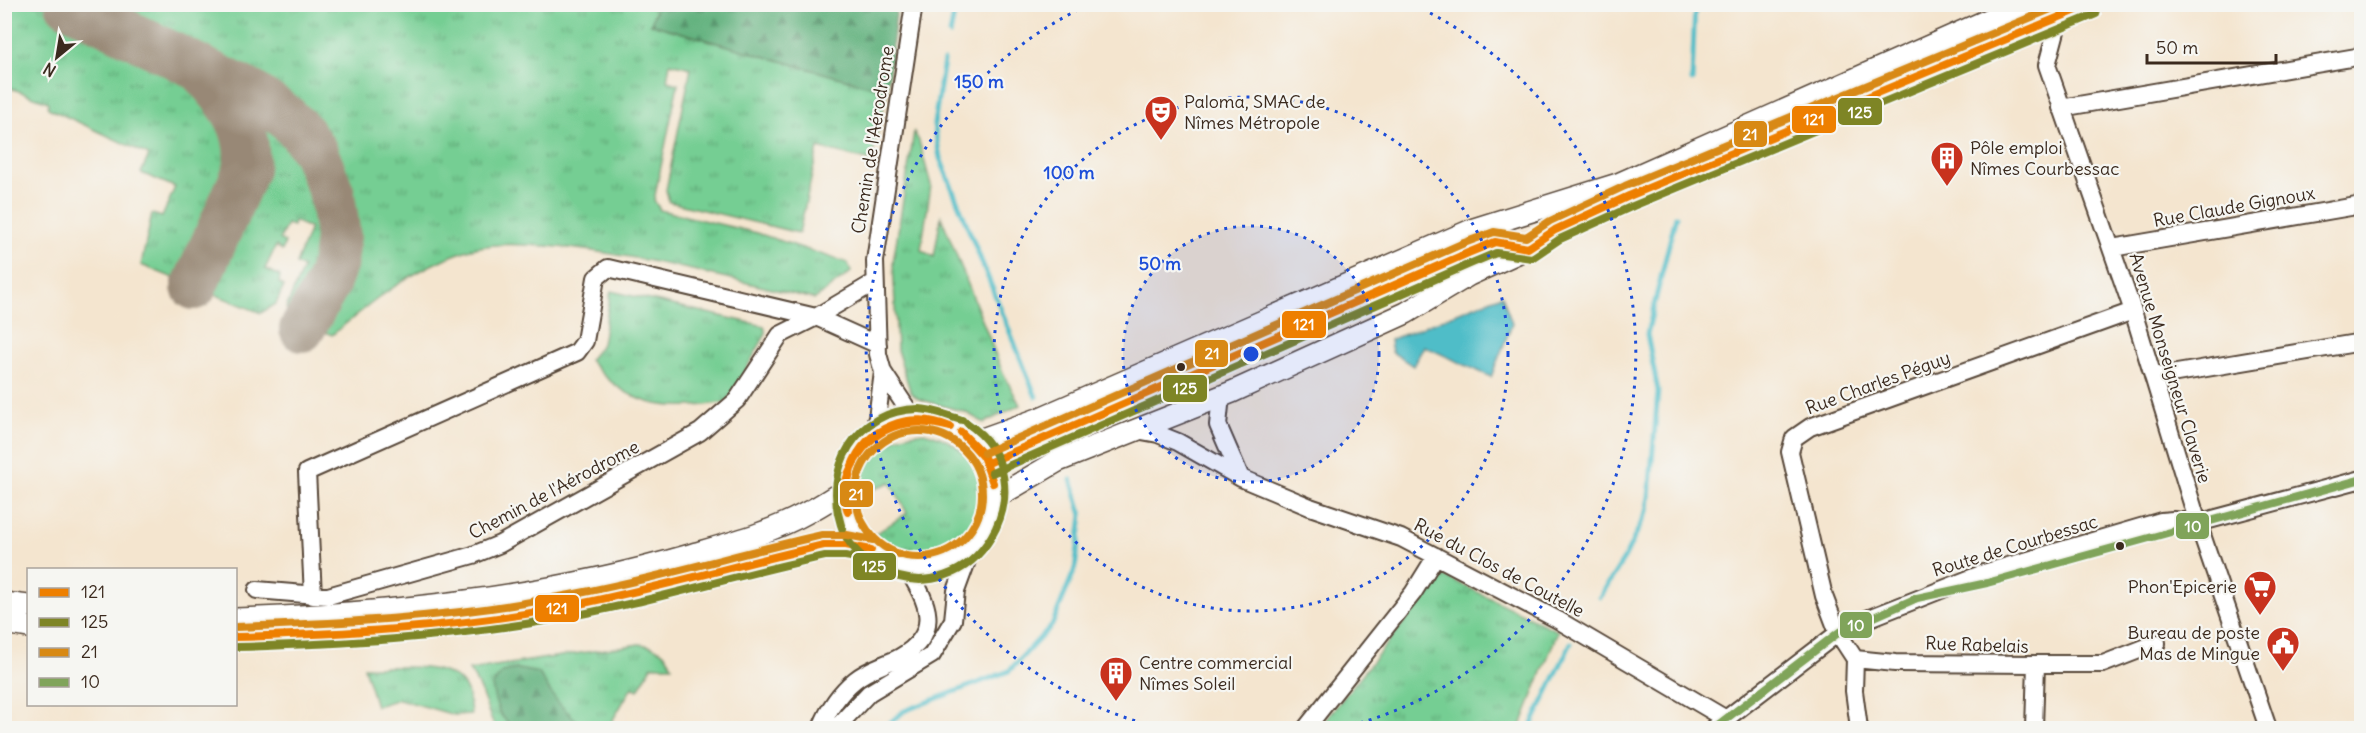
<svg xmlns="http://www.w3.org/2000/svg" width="2366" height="733" font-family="Delius,sans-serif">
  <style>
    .grass { fill: url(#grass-tufts); stroke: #587c58; stroke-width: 1.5 }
    .forest { fill: url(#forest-firs); stroke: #4e6e4e; stroke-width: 1.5 }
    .water { fill: #4fbdc8; stroke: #457473; stroke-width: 1.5 }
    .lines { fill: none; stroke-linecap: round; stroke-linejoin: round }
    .stream { stroke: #4fbdc8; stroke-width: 5 }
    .taxiway { stroke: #988876; stroke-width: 46 }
    .minor-casing { stroke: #574639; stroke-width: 20 }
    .major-casing { stroke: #574639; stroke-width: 24 }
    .minor { stroke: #fff; stroke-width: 16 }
    .major { stroke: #fff; stroke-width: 21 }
    .bus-1-casing { stroke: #f6f6f2; stroke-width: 12 }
    .bus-2-casing { stroke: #f6f6f2; stroke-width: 12 }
    .bus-3-casing { stroke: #f6f6f2; stroke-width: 12 }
    .bus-4-casing { stroke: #f6f6f2; stroke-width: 12 }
    .bus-1 { stroke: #ee7f00; stroke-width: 8 }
    .bus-2 { stroke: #7e8525; stroke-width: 8 }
    .bus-3 { stroke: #d88914; stroke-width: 8 }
    .bus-4 { stroke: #80a45a; stroke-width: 8 }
    .ring { fill: none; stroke: #1d4ed8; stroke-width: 3; stroke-dasharray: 3 6 }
    .bus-dot { fill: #3b2a1e; stroke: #f6f6f2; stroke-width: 2 }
    .labels { text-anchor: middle; stroke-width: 4.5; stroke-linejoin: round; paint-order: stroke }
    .poi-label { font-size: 18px; fill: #3b2a1e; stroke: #f6f6f2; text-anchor: start }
    .street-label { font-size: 18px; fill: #3b2a1e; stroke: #f6f6f2 }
    .centre { fill: #1d4ed8; stroke: #f6f6f2; stroke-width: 3 }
    .ring-label { font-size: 18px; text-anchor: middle; font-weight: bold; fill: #1d4ed8; stroke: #f6f6f2; stroke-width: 4.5; stroke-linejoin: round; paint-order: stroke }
    .line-badge { stroke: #f6f6f2; stroke-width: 2 }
    .badge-label { font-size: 16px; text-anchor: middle; font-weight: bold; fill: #fff }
  </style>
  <defs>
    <pattern id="grass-tufts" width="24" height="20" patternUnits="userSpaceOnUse" patternTransform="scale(1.5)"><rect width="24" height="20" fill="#75ce93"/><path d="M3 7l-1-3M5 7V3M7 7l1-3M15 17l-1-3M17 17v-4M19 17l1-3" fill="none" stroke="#61a777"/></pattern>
    <pattern id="forest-firs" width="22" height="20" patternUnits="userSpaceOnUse" patternTransform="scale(1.5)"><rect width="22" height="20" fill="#60b17d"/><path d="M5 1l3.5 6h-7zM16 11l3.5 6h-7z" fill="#509066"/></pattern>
  </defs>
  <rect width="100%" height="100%" fill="#f6f6f2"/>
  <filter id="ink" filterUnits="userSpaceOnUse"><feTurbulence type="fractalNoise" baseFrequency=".0167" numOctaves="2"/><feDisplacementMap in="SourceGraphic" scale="12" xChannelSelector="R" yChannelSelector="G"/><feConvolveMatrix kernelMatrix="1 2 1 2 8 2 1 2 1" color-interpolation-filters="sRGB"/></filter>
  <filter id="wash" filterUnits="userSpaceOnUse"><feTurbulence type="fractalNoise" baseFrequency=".008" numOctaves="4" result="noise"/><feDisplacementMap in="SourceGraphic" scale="24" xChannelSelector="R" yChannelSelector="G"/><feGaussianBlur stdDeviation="1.35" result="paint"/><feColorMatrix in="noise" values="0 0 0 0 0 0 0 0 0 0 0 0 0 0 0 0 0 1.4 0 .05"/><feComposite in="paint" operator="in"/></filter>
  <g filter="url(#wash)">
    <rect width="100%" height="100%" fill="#f4e5cf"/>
    <path class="grass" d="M657 4 651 24 887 91 871 161 818 148 799 233 669 202 666 190 691 68 670 63 667 81 678 84 654 200 660 210 757 233 848 263 851 272 815 299C727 279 638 253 547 246 519 244 488 242 462 252 412 269 372 302 332 335L290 319 286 308 303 268 296 264 310 228 294 221 293 226 287 224 280 239 285 243 282 251 276 246 265 269 280 276 279 283 284 286 276 304 261 313 141 265 152 214 162 217 175 187 141 173 149 155 48 108V102L5 86V5Z
      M914 132 919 141 931 185 921 250 934 257 941 216 1003 373 1020 405 984 423 965 412 919 399 911 393 897 350 893 262Z
      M611 291 764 326 766 334 727 402C667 412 630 408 589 360L602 344Z
      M924 432C1035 460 963 605 874 535L907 513 890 482 858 497C863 455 881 436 924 432Z
      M1442 575 1558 631 1520 728H1319Z
      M639 644C655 646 666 650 672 666H652L638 690 632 687 608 728C602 728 595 730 589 728 568 725 549 691 539 673L508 723 517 728H496C484 707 484 690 469 670Z
      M364 667C392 668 455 660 467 691 470 698 470 707 471 714L454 715 399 699 376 706Z"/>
    <path class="forest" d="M657 5H897L887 91 651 24Z
      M518 669 539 673C551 696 566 715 588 728H517C498 719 496 706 492 686L502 672Z"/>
    <path class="water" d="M1502 295 1512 324 1491 377 1424 346 1413 366 1392 352 1390 340Z"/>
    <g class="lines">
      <path class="stream" d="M950 34 956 4
        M944 61 934 124 940 158 1036 397
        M1692 81 1695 4
        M1600 597 1625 557 1648 509 1658 391 1647 334 1676 216
        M884 728 904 711 1009 671 1052 625 1075 569 1082 515 1071 480
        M1530 728 1571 643"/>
      <path class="taxiway" d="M68 4 251 93 285 116 301 132 315 152 332 194 338 236 335 262 327 285 302 329
        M194 287 246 170C251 128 231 103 203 73"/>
    </g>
  </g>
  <g filter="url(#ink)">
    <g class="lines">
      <defs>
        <path id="minor" d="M914 4 875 261 878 354 883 372 914 419
          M2059 20 2047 65 2133 311 2198 523 2268 728
          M2061 108 2362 56
          M2112 248 2362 205
          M2153 377 2362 342
          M1221 396 1218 425 1241 478
          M1136 430 1158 434 1178 442 1241 478 1310 507 1401 538 1558 620 1726 719
          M870 438 877 418 883 372
          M257 590 328 596 473 555 500 544 700 432 737 400 780 335 816 317 875 282
          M313 596 307 472 577 352 585 341 596 278 608 268 816 317 878 345
          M1855 659 1895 663 2036 664 2034 728
          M2036 664H2103L2157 643
          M821 728C828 710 839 693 855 680 868 669 885 665 900 657 943 633 928 600 906 568
          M836 728 869 693 932 655 953 620 956 591 971 550
          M1306 728 1413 593 1436 556
          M1714 728 1838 633 1867 619 1984 573 2161 521 2173 520 2198 523 2362 479
          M1859 728 1854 691 1855 659 1838 633 1824 596 1790 452 1794 438 1810 427 2133 311"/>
        <path id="major" d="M845 494a75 75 0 1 1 150 0a75 75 0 1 1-150 0Z
          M972 439 985 438 1038 419 1474 229 1618 184 2024 4
          M995 498 1058 461 1232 392 1406 313 1469 275 1528 248 1555 230 2092 4
          M4 603 28 606
          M236 619C389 614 542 598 690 555 731 543 773 532 810 511 822 505 833 497 845 490
          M4 623 28 627
          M236 637C356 634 476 626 593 601 671 584 747 562 824 545H846L871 550"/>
      </defs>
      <use href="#minor" class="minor-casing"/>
      <use href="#major" class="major-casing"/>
      <use href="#minor" class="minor"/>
      <use href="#major" class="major"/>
      <defs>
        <path id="bus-1" d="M961 432 983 454 993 483
          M961 432 983 456 993 483
          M988 463 1468 253 1495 242 1528 248 1555 230 1629 196 2091 4
          M851 468C866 426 911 410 950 427
          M851 468C871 426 907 415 950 427
          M848 512C843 498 844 481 851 468
          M848 512 846 489 851 468
          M236 637C341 634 446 628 549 610 642 593 732 566 824 545H846L871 550"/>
        <path id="bus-2" d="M962 420C947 416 934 409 918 409 855 410 823 469 841 525 846 543 863 560 879 569 974 619 1054 482 967 423
          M992 473 1472 263 1496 253 1532 258 1560 239 1633 206 2096 14
          M236 647C341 644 446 638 550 620 643 604 733 576 825 556H845L869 560"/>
        <path id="bus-3" d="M856 494a63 63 0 1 1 126 0a63 63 0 1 1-126 0Z
          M984 453 1464 243 1494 232 1526 237 1550 221 1625 186 2063 4
          M236 627C340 623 445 618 548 599 640 583 730 556 822 535H847L873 540"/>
        <path id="bus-4" d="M1714 728 1838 633 1917 598 1987 583 2362 479"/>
      </defs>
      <use href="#bus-1" class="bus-1-casing"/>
      <use href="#bus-2" class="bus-2-casing"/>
      <use href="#bus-3" class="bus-3-casing"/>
      <use href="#bus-4" class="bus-4-casing"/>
      <use href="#bus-1" class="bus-1"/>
      <use href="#bus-2" class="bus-2"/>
      <use href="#bus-3" class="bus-3"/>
      <use href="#bus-4" class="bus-4"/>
    </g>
  </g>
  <circle cx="1251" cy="354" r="128" fill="#1d4ed8" fill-opacity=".12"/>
  <g class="ring">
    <circle cx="1251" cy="354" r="128"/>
    <circle cx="1251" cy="354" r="257"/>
    <path d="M1161 728A385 385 0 0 1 1088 5M1414 5A385 385 0 0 1 1341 728"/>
  </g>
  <defs>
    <symbol id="theatre-pin" viewBox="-11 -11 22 30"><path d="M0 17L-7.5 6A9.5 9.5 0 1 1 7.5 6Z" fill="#c8321e" stroke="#f6f6f2"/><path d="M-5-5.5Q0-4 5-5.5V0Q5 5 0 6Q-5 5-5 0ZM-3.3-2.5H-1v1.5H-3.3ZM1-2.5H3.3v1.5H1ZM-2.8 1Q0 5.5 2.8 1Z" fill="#fff"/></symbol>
    <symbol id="building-pin" viewBox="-11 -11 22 30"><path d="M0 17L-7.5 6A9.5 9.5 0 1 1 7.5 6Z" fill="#c8321e" stroke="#f6f6f2"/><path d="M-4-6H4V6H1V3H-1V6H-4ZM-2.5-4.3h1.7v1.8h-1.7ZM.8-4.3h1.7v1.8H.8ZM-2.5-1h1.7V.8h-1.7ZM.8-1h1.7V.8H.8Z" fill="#fff"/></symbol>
    <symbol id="supermarket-pin" viewBox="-11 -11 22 30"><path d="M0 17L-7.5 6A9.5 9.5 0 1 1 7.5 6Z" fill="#c8321e" stroke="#f6f6f2"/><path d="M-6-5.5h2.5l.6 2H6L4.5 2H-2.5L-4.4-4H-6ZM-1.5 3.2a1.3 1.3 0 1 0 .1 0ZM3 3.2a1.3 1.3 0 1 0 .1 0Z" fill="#fff"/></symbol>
    <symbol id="civic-pin" viewBox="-11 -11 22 30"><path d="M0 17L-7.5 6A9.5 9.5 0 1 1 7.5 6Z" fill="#c8321e" stroke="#f6f6f2"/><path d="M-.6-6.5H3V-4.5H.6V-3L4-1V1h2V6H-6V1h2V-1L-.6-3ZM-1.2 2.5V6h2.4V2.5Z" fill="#fff"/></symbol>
  </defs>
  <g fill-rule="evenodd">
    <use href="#theatre-pin" x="1142" y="93" width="38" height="52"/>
    <use href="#building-pin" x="1928" y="139" width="38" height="52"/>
    <use href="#supermarket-pin" x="2241" y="568" width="38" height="52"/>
    <use href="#civic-pin" x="2264" y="624" width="38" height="52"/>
    <use href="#building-pin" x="1097" y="654" width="38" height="52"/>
  </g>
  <g class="bus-dot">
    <circle cx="1181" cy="367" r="5"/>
    <circle cx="2120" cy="546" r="5"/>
  </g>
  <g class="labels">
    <g class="poi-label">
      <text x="1184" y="108">Paloma, SMAC de<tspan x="1184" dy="21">Nîmes Métropole</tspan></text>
      <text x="1970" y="154">Pôle emploi<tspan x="1970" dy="21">Nîmes Courbessac</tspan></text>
      <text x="2237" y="593" text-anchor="end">Phon'Epicerie</text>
      <text x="2260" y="639" text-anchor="end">Bureau de poste<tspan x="2260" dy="21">Mas de Mingue</tspan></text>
      <text x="1139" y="669">Centre commercial<tspan x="1139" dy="21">Nîmes Soleil</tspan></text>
    </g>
    <g class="street-label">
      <text transform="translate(873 140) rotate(-81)" y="6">Chemin de l'Aérodrome</text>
      <text transform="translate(2234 207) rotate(-10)" y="6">Rue Claude Gignoux</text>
      <text transform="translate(2170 368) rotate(73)" y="6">Avenue Monseigneur Claverie</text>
      <text transform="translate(1878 383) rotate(-20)" y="6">Rue Charles Péguy</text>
      <text transform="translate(554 490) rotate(-28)" y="6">Chemin de l'Aérodrome</text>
      <text transform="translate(2015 546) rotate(-17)" y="6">Route de Courbessac</text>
      <text transform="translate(1499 568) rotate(28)" y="6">Rue du Clos de Coutelle</text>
      <text transform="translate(1977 645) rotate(2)" y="6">Rue Rabelais</text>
    </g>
  </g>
  <circle cx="1251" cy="354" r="9" class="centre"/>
  <g class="ring-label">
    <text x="979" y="88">150 m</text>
    <text x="1069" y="179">100 m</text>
    <text x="1160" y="270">50 m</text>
  </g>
  <g class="line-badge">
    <rect x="1837" y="97" width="46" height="29" rx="6" fill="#7e8525"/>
    <rect x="1791" y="105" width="46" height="29" rx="6" fill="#ee7f00"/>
    <rect x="1733" y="120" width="35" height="28" rx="6" fill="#d88914"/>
    <rect x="1281" y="310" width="46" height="29" rx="6" fill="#ee7f00"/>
    <rect x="1194" y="339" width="35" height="29" rx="6" fill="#d88914"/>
    <rect x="1162" y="374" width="46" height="29" rx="6" fill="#7e8525"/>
    <rect x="839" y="480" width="35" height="28" rx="6" fill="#d88914"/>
    <rect x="2175" y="512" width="35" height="28" rx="6" fill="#80a45a"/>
    <rect x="852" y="552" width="45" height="29" rx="6" fill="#7e8525"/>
    <rect x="534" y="594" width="46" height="29" rx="6" fill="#ee7f00"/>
    <rect x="1839" y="611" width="34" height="28" rx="6" fill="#80a45a"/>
  </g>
  <g class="badge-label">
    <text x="1860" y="118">125</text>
    <text x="1814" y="125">121</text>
    <text x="1750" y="140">21</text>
    <text x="1304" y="330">121</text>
    <text x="1212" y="359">21</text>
    <text x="1185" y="394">125</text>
    <text x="856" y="500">21</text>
    <text x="2193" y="532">10</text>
    <text x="874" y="572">125</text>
    <text x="557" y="614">121</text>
    <text x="1856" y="631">10</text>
  </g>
  <rect width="2366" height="733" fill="none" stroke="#f6f6f2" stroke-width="24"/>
  <rect x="27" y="568" width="210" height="138" fill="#f6f6f2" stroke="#aba49d" stroke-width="1.5"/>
  <rect x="39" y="588" width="30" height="9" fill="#ee7f00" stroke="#aba49d" stroke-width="1.5"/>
  <text x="81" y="598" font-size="18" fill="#3b2a1e">121</text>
  <rect x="39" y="618" width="30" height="9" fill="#7e8525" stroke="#aba49d" stroke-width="1.5"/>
  <text x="81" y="628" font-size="18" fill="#3b2a1e">125</text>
  <rect x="39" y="648" width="30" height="9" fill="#d88914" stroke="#aba49d" stroke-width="1.5"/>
  <text x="81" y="658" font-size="18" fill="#3b2a1e">21</text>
  <rect x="39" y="678" width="30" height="9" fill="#80a45a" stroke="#aba49d" stroke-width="1.5"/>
  <text x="81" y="688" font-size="18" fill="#3b2a1e">10</text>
  <g transform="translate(57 57) rotate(210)" stroke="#f6f6f2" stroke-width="4.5" paint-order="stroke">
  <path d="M0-4.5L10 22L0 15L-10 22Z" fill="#3b2a1e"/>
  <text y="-9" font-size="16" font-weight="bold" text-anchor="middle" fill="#3b2a1e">N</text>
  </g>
  <path d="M2147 54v9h129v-9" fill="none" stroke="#3b2a1e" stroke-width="3"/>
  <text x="2156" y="54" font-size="18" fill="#3b2a1e" stroke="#f6f6f2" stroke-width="4.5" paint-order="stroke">50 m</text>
</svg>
